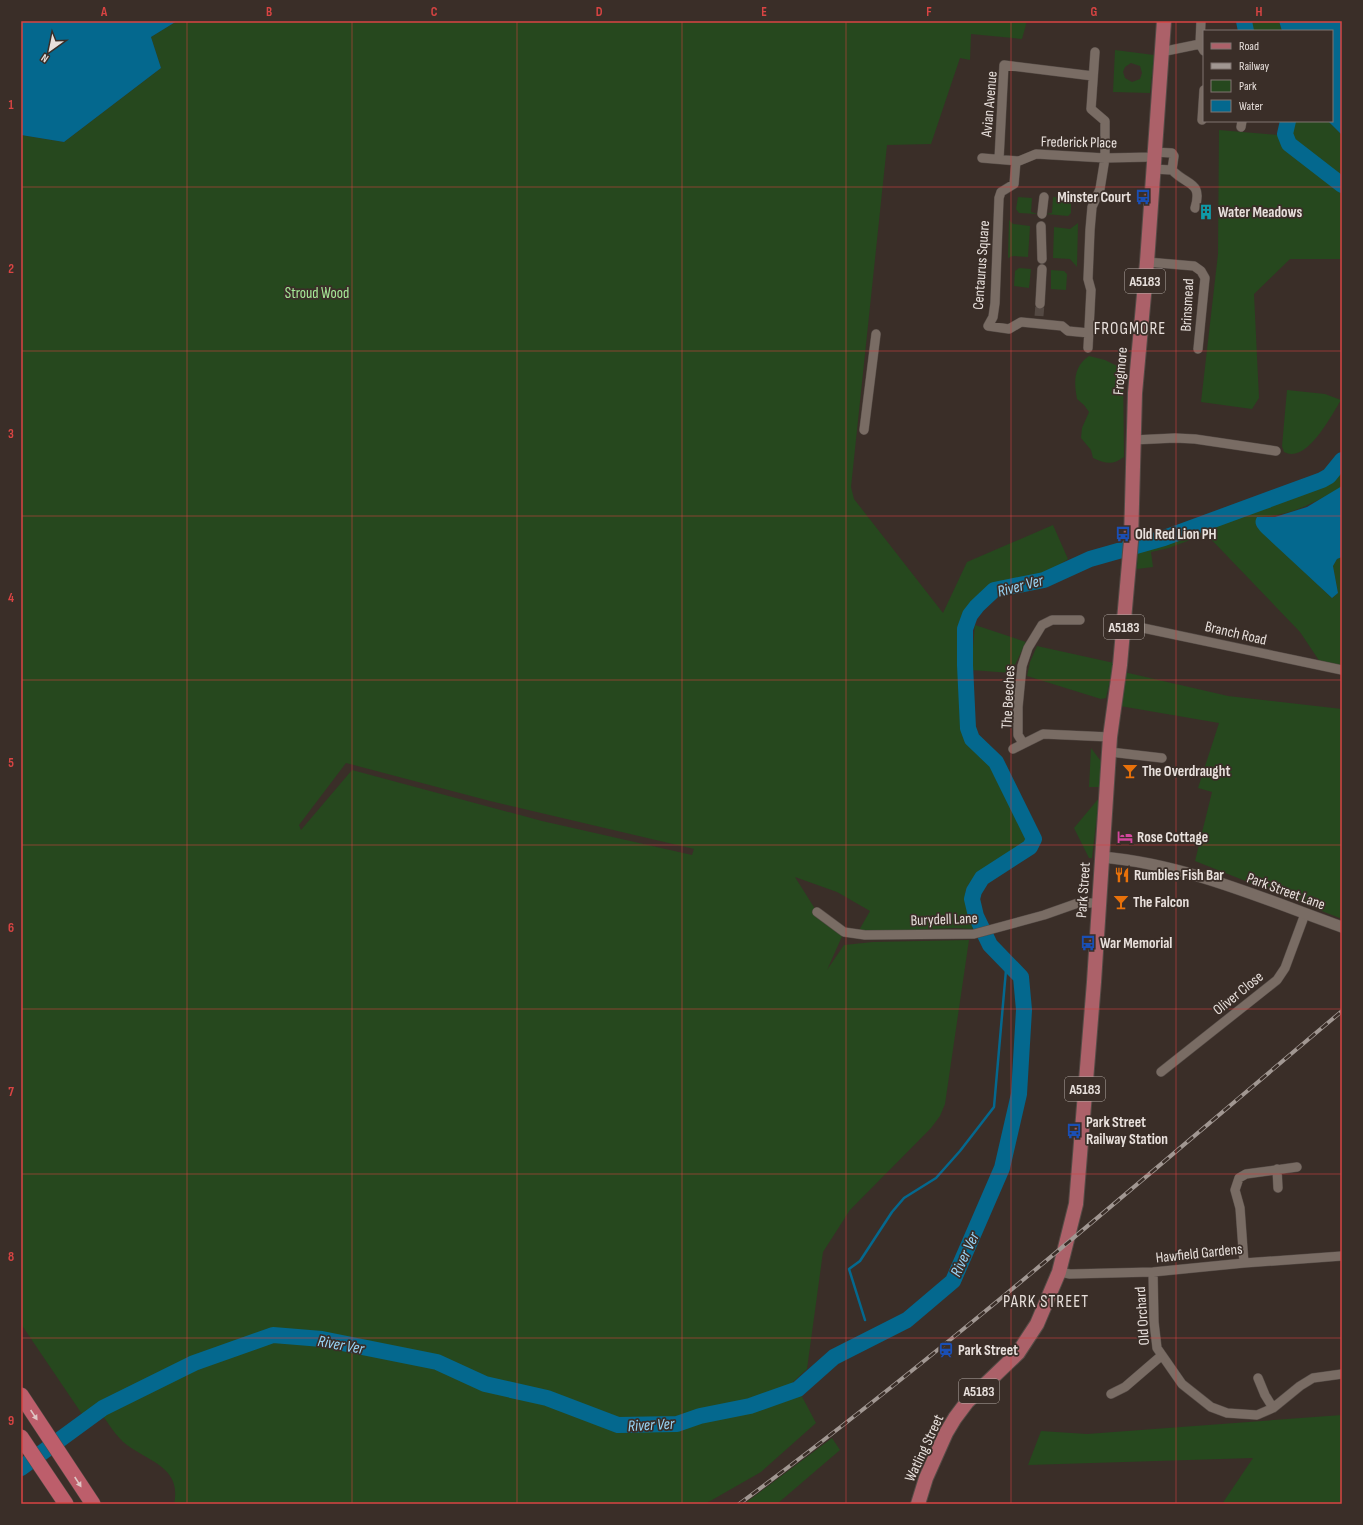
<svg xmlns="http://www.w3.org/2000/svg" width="1363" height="1525" font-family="'Sofia Sans Condensed',sans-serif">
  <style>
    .green { fill: #26481e; fill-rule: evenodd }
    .water { fill: #04688e }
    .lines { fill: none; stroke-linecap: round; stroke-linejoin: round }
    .stream { stroke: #04688e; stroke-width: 2.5 }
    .river { stroke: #04688e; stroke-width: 16 }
    .minor-tunnel { stroke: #544943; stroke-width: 9; stroke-dasharray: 9 4.5; stroke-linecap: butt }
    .minor-casing { stroke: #554b46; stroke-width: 10 }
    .tertiary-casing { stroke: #554b46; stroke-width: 12 }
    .primary-casing { stroke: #554b46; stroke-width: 16 }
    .trunk-casing { stroke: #554b46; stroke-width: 16 }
    .minor { stroke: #796c64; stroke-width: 9 }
    .tertiary { stroke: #796c64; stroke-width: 11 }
    .primary { stroke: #ac6169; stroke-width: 14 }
    .trunk { stroke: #bd5e6b; stroke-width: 15 }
    .rail-casing { stroke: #a19792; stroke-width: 4 }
    .rail { stroke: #3a2e28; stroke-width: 2.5; stroke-dasharray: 8; stroke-linecap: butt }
    .oneway { fill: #dfc6c5 }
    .grid { fill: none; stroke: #d94443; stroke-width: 1; stroke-opacity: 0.55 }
    .labels { text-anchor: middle; stroke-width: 3.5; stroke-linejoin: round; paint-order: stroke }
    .shield { fill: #3a2e28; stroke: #b4aba6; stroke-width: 1 }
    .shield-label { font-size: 14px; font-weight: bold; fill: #e8e0dc }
    .street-label { font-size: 15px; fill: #e8e0dc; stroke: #3a2e28 }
    .poi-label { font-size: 15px; font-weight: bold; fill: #e8e0dc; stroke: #3a2e28; text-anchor: start }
    .park-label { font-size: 15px; fill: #a7eb98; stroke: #3a2e28 }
    .water-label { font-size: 16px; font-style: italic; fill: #98d4f6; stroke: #3a2e28 }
    .quarter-label { font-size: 17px; letter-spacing: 1px; fill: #e8e0dc; stroke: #3a2e28 }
    .neatline { fill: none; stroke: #d94443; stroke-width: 1.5 }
    .grid-label { font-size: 13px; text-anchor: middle; font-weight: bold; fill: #d94443 }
  </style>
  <rect width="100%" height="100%" fill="#3a2e28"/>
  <path class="green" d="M177 21H1027L1022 39 971 34 970 60 960 58 931 144 887 145 851 487 854 499 943 613 967 562 1053 525 1068 559 1045 574 985 591 973 601 964 620 959 654 965 734 988 759 1004 783 1026 830V840L1022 848 971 881C959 895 968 912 973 929L955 928 858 932 870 911 837 892 795 877 817 912 844 932 827 970 844 945 873 942 969 940 945 1104 940 1116 931 1128 850 1210 823 1252 807 1369 779 1395 798 1389 816 1423 761 1472 705 1504H174C182 1468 150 1462 127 1445 116 1437 108 1422 99 1411L86 1420 21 1324V135L64 142 161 68 151 37ZM346 763 490 801 694 849 692 855 542 821 352 770 301 830 299 825Z
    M1249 21H1279L1282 31H1250Z
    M1115 50 1154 55 1150 93 1113 92ZM1131 63 1140 66 1142 73 1140 79 1132 82 1125 78 1123 72 1125 67Z
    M1292 121H1328L1342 135V179L1292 141 1290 136Z
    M1219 130 1278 135 1287 151 1342 190V259H1290L1254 294 1259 398 1252 409 1201 402 1218 254Z
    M1018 197 1032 198 1031 212 1038 214 1019 213 1016 209Z
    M1053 197 1071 198V213L1068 216 1046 214 1052 213Z
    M1009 220 1013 224 1030 226 1028 257 1013 256 1008 258Z
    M1078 223 1077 267 1070 259 1053 258 1054 227 1070 229Z
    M1019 268 1031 269 1029 288 1014 286 1015 271Z
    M1051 270 1064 271 1067 274 1066 290 1051 289Z
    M1089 356 1105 360 1123 369 1124 457C1113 465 1106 464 1093 458L1091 450 1081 438 1082 428 1089 412 1084 405 1077 399C1074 382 1073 367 1089 356Z
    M1287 390 1325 394 1341 400C1331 416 1307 464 1284 452L1282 446Z
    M1342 464V486L1340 488C1312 504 1290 516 1257 517L1256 526 1332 598 1338 593 1333 566 1337 559 1342 557V665L1320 662 1300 632 1206 534 1169 548 1151 552 1153 567 1137 569 1138 547 1204 528 1319 486 1329 481Z
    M975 625 1026 642 1011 673 971 670Z
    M1037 646 1114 663 1106 698 1101 699 1027 676 1030 662Z
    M1124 672 1228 696 1342 709V919L1195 861 1212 792 1198 788 1219 723 1120 706Z
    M1091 748 1103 764 1101 787H1089Z
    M1099 798 1092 858H1089L1074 828Z
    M1342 1415V1504H1222L1253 1458 1028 1465 1041 1431 1087 1434Z
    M832 1438 840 1450 777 1504H744Z"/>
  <path class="water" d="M21 21H177L151 37 161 68 64 142 21 135Z
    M1279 21H1342V135L1328 121H1332V31H1282Z
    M1342 486V557L1337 559 1333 566 1338 593 1332 598 1262 533C1258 528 1253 524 1257 517H1275L1307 507Z"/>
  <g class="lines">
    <path class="stream" d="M865 1320 849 1269 860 1261 892 1212 904 1198 936 1178 960 1151 994 1107 1006 970 990 945"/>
    <path class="river" d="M1244 21 1246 31
      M1288 121 1285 134 1289 144 1342 185
      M21 1468 103 1408 194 1363 273 1335 322 1339 437 1362 485 1384 547 1398 618 1425 677 1424 700 1416 750 1406 798 1389 834 1357 907 1320 953 1281 1002 1168 1019 1094 1024 1010 1021 977 990 945 976 916 972 899 974 891 982 878 1030 847 1034 839 996 762 972 739 968 728 965 665V629L970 615 977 606 994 590 1044 580 1090 559 1164 538 1322 480 1329 476 1342 460"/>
    <path class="minor-tunnel" d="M1039 316 1040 304"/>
    <defs>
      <path id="minor" d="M1201 21 1200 44 1204 51
        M1161 52 1200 44
        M1202 120 1204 90
        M1241 127 1242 121
        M982 158 1019 161 1036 154 1105 158 1153 157
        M999 159 1004 65 1093 76
        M1016 161 1014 184 1001 192 999 198 995 303 993 317 988 326 1009 329 1021 322 1062 326 1068 331 1089 333
        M1153 169 1172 170 1174 156 1172 153 1154 152
        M1172 170C1187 186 1203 181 1195 208
        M1042 214 1044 197
        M1041 226 1042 259
        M1147 262 1194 266 1201 271 1205 278 1198 349
        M1040 304 1042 269
        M1088 348 1091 290 1088 279 1090 230 1092 207 1100 189 1105 158V121L1091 109 1095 52
        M864 430 876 334
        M1133 440 1175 438 1195 439 1276 451
        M1124 624 1342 670
        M1023 743 1018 735V707L1022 666 1028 648 1042 625 1052 620H1080
        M1013 749 1043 734 1110 737
        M1110 752 1162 758
        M817 912 844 932 865 935 974 934 1044 915 1078 903H1098
        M1161 1072 1277 980 1285 968 1305 914
        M1277 1169 1278 1188
        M1244 1263 1240 1208 1235 1190 1239 1178 1246 1174 1297 1167
        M1059 1272 1070 1274 1153 1272 1244 1263 1342 1256
        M1153 1272 1154 1322 1157 1348 1182 1384 1211 1407 1227 1413 1257 1415 1273 1408 1300 1386 1313 1378 1342 1374
        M1258 1378 1265 1395 1273 1408
        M1111 1394 1125 1387 1161 1356"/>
      <path id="tertiary" d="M1102 857C1185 864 1264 899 1342 927"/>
      <path id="primary" d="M918 1504 926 1478 946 1433 955 1418 967 1402 1018 1353 1037 1324 1059 1272 1076 1204 1094 982 1110 737 1120 665 1131 541 1135 393 1147 262 1164 21"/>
      <path id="trunk" d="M21 1395 93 1504
        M21 1437 66 1504"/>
    </defs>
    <use href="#minor" class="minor-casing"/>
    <use href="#tertiary" class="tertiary-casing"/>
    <use href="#primary" class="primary-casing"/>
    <use href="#trunk" class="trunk-casing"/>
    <use href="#minor" class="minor"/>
    <use href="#tertiary" class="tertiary"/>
    <use href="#primary" class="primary"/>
    <use href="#trunk" class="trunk"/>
    <defs>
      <path id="rail" d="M739 1504C948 1350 1143 1178 1342 1011"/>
    </defs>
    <use href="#rail" class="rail-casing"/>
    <use href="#rail" class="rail"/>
  </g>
  <defs><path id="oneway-solid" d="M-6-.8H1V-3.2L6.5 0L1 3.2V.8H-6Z"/></defs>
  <g class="oneway">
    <use href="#oneway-solid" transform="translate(34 1415) rotate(56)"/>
    <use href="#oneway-solid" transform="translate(78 1482) rotate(57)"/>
  </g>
  <path class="grid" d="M187 21V1504M352 21V1504M517 21V1504M682 21V1504M846 21V1504M1011 21V1504M1176 21V1504M21 187H1342M21 351H1342M21 516H1342M21 680H1342M21 845H1342M21 1009H1342M21 1174H1342M21 1338H1342"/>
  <defs>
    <symbol id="bus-bare" viewBox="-9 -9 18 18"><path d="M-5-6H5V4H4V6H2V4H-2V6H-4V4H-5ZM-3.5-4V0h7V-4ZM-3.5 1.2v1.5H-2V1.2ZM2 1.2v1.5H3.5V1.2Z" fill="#1a4fb4" stroke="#3a2e28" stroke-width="2.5" paint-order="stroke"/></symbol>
    <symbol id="building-bare" viewBox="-9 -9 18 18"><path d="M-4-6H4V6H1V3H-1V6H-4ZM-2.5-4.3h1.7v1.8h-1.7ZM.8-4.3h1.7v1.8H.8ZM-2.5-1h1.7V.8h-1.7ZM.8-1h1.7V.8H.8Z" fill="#0f9aa8" stroke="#3a2e28" stroke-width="2.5" paint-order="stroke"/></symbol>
    <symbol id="bar-bare" viewBox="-9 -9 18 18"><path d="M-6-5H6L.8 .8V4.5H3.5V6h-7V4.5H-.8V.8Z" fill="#e8710a" stroke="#3a2e28" stroke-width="2.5" paint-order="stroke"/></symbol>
    <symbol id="hotel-bare" viewBox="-9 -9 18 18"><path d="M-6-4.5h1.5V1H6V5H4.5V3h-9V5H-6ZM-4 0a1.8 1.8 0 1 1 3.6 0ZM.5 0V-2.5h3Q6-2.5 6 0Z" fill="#d1479c" stroke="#3a2e28" stroke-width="2.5" paint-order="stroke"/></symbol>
    <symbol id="restaurant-bare" viewBox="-9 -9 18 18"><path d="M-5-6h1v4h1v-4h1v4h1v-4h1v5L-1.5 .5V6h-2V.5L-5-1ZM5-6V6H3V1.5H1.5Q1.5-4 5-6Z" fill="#e8710a" stroke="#3a2e28" stroke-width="2.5" paint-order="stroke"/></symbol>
    <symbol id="station-bare" viewBox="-9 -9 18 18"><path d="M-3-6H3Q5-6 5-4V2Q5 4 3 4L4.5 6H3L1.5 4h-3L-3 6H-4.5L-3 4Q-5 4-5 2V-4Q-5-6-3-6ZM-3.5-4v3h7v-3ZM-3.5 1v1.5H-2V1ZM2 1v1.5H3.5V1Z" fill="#1a4fb4" stroke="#3a2e28" stroke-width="2.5" paint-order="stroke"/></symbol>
  </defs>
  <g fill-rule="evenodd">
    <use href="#bus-bare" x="1132" y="186" width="22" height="22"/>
    <use href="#building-bare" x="1195" y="201" width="22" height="22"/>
    <use href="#bus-bare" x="1112" y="523" width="22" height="22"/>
    <use href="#bar-bare" x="1119" y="760" width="22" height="22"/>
    <use href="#hotel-bare" x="1114" y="826" width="22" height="22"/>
    <use href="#restaurant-bare" x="1111" y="864" width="22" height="22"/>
    <use href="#bar-bare" x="1110" y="891" width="22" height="22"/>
    <use href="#bus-bare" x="1077" y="932" width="22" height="22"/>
    <use href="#bus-bare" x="1063" y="1120" width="22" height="22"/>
    <use href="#station-bare" x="935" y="1339" width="22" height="22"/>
  </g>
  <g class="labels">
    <g class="shield">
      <rect x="1125" y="269" width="40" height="24" rx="3"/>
      <rect x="1104" y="615" width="40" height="24" rx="3"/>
      <rect x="1065" y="1077" width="40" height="24" rx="3"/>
      <rect x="959" y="1379" width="40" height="24" rx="3"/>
    </g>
    <g class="shield-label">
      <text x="1145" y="286">A5183</text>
      <text x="1124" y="632">A5183</text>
      <text x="1085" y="1094">A5183</text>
      <text x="979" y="1396">A5183</text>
    </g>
    <g class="street-label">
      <text transform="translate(989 104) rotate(-85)" y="5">Avian Avenue</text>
      <text transform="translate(1079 142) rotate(1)" y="5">Frederick Place</text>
      <text transform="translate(981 265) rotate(-86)" y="5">Centaurus Square</text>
      <text transform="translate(1187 305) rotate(-87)" y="5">Brinsmead</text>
      <text transform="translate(1120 371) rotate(-85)" y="5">Frogmore</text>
      <text transform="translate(1236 633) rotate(13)" y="5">Branch Road</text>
      <text transform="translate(1008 697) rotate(-87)" y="5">The Beeches</text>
      <text transform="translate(1083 890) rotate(-86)" y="5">Park Street</text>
      <text transform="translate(1286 891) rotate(20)" y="5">Park Street Lane</text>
      <text transform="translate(944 919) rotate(-2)" y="5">Burydell Lane</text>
      <text transform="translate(1238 993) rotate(-39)" y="5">Oliver Close</text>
      <text transform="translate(1199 1253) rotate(-6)" y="5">Hawfield Gardens</text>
      <text transform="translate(1142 1316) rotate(-94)" y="5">Old Orchard</text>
      <text transform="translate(924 1448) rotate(-65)" y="5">Watling Street</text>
    </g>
    <g class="poi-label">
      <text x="1131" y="202" text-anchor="end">Minster Court</text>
      <text x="1218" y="217">Water Meadows</text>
      <text x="1135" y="539">Old Red Lion PH</text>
      <text x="1142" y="776">The Overdraught</text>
      <text x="1137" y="842">Rose Cottage</text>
      <text x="1134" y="880">Rumbles Fish Bar</text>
      <text x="1133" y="907">The Falcon</text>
      <text x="1100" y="948">War Memorial</text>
      <text x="1086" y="1127">Park Street<tspan x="1086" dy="17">Railway Station</tspan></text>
      <text x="958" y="1355">Park Street</text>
    </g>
    <g class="park-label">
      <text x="317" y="298">Stroud Wood</text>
    </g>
    <g class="water-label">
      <text transform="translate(1020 585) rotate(-15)" y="6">River Ver</text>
      <text transform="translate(964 1254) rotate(-65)" y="6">River Ver</text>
      <text transform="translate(341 1344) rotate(10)" y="6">River Ver</text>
      <text transform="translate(651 1424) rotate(-3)" y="6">River Ver</text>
    </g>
    <g class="quarter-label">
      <text x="1130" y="334">FROGMORE</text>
      <text x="1046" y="1307">PARK STREET</text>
    </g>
  </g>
  <rect width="1363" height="1525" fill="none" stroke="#3a2e28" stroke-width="44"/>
  <rect x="1203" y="30" width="130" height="92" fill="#3a2e28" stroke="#807570"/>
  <rect x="1211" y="43" width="20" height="6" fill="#ac6169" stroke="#807570"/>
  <text x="1239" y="50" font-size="12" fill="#e8e0dc">Road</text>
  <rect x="1211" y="63" width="20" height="6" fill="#a19792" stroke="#807570"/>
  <text x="1239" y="70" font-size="12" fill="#e8e0dc">Railway</text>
  <rect x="1211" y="80" width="20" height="12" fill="#26481e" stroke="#807570"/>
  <text x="1239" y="90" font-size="12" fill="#e8e0dc">Park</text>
  <rect x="1211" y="100" width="20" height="12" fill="#04688e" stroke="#807570"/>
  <text x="1239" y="110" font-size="12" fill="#e8e0dc">Water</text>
  <g transform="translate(50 50) rotate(213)" stroke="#3a2e28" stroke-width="3" paint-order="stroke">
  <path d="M0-3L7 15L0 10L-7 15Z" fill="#e8e0dc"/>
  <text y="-6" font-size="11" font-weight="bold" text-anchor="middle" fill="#e8e0dc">N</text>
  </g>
  <rect x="22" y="22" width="1319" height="1481" class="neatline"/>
  <g class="grid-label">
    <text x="104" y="16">A</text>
    <text x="269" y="16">B</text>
    <text x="434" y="16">C</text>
    <text x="599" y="16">D</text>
    <text x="764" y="16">E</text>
    <text x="929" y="16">F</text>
    <text x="1094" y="16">G</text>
    <text x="1259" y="16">H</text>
    <text x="11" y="109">1</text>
    <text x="11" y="273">2</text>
    <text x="11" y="438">3</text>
    <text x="11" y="602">4</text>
    <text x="11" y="767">5</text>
    <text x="11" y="932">6</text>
    <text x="11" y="1096">7</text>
    <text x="11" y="1261">8</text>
    <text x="11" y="1425">9</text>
  </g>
</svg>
